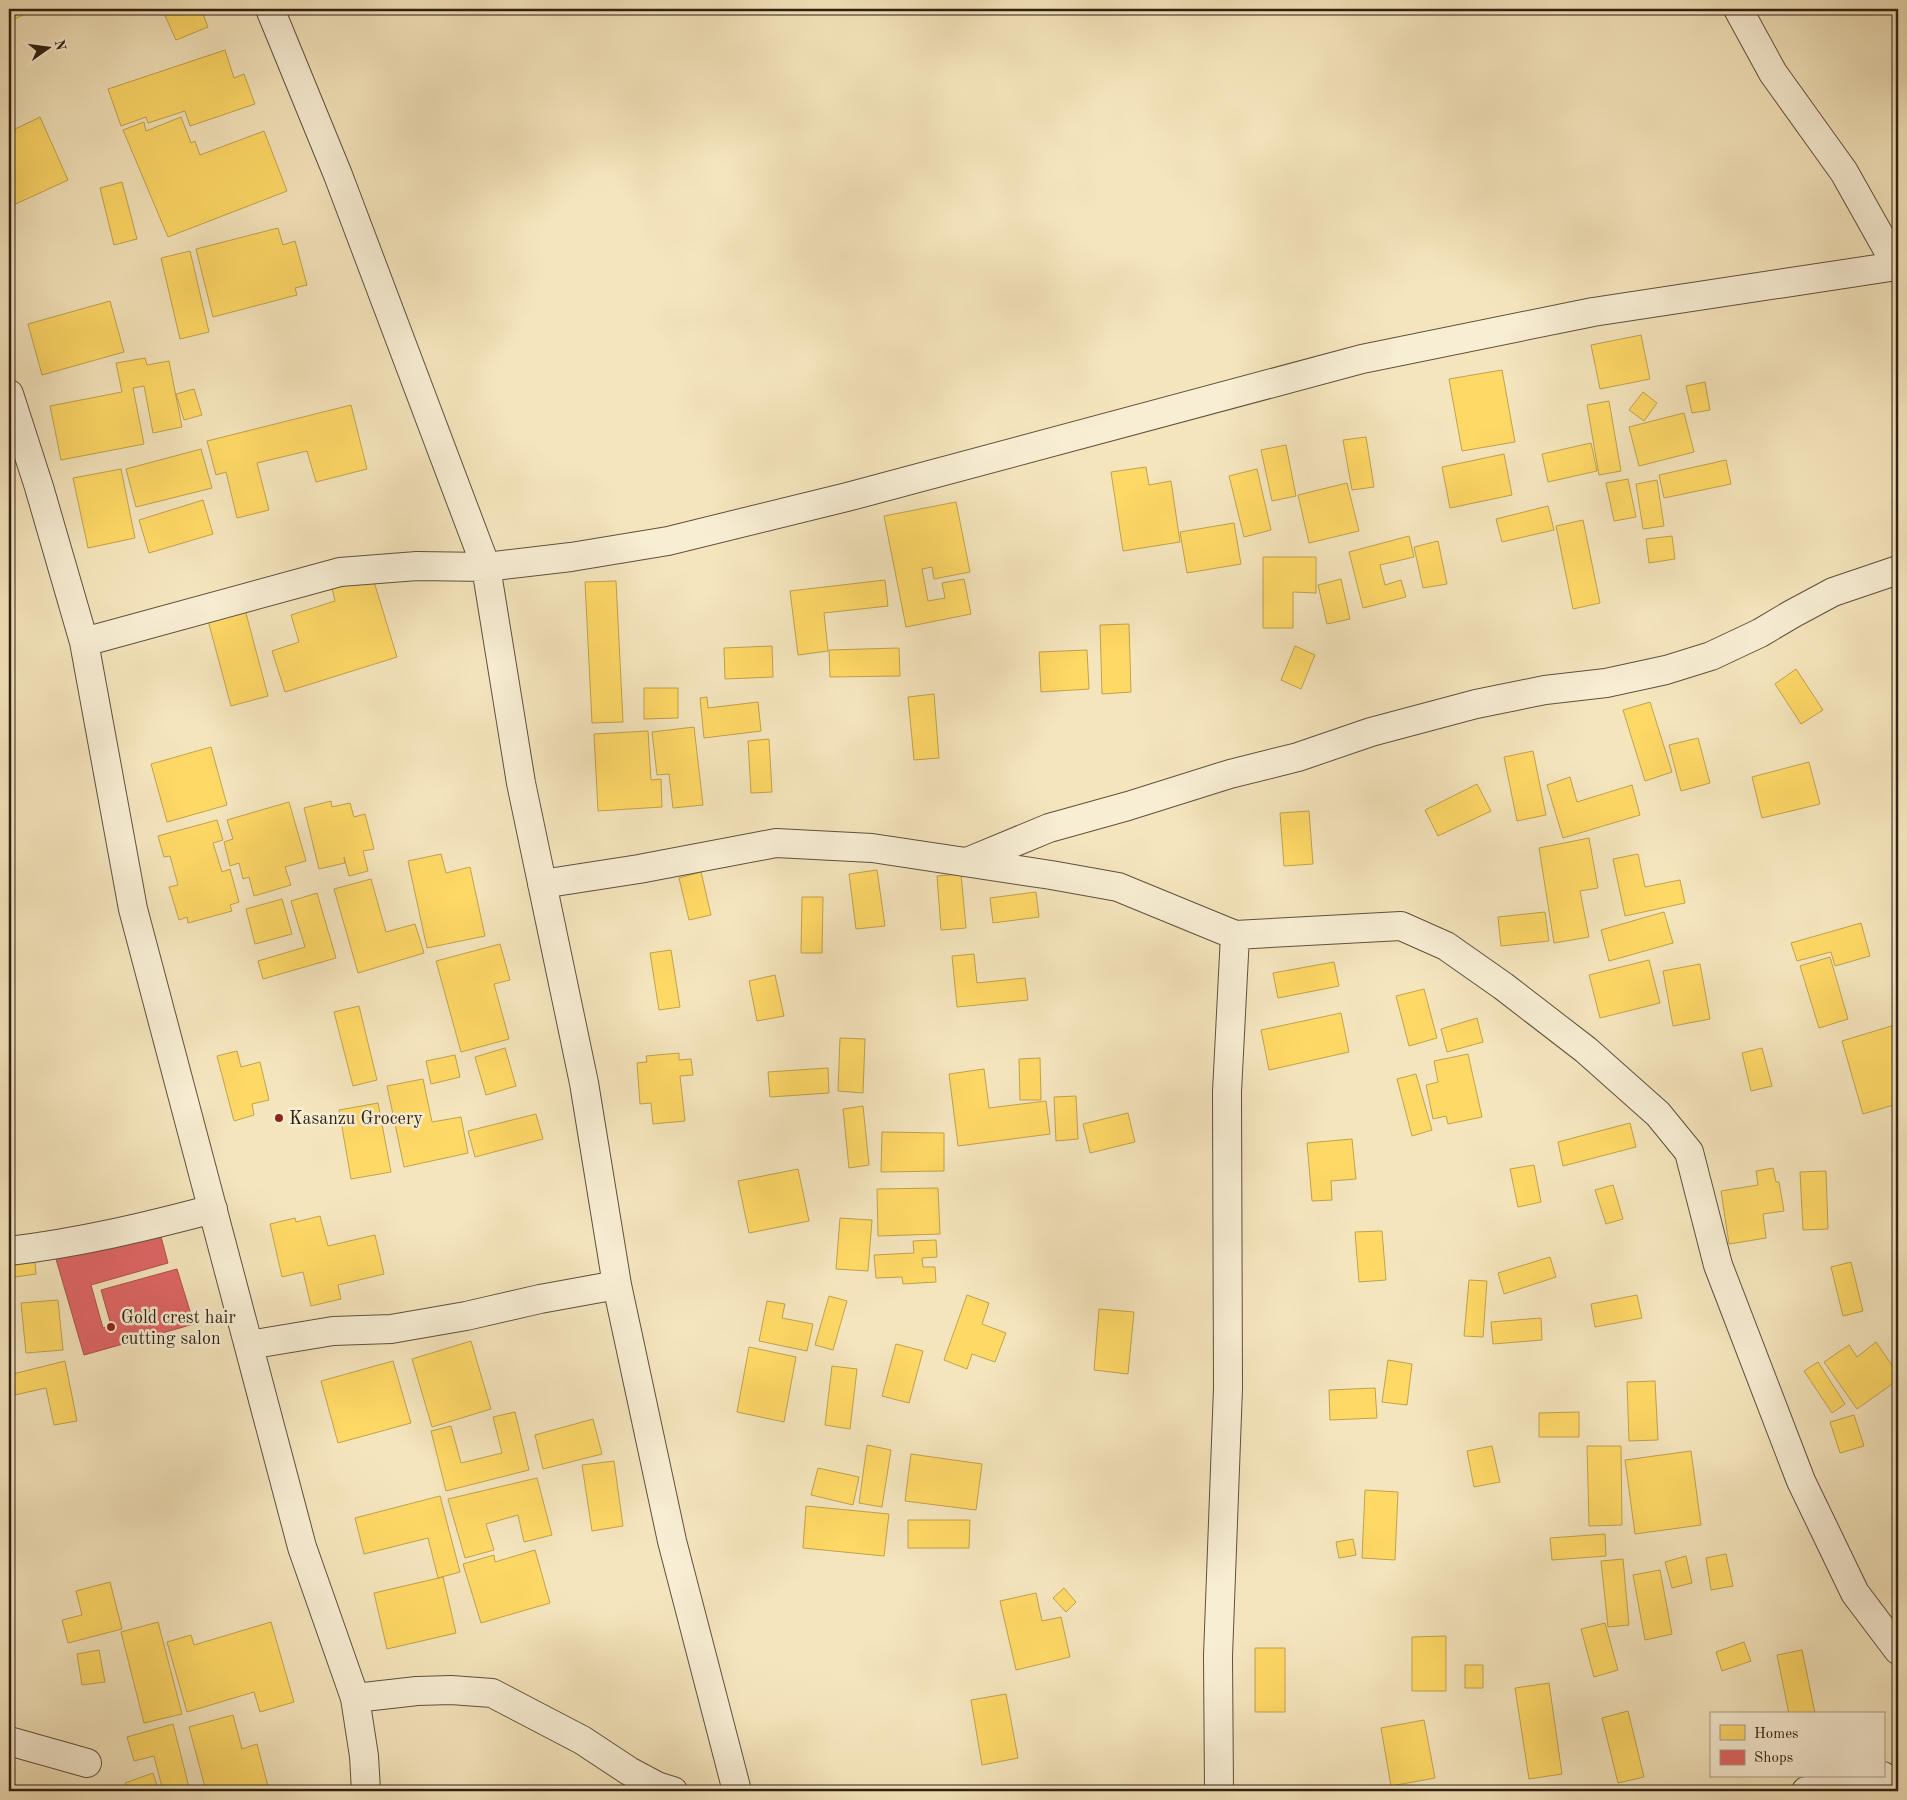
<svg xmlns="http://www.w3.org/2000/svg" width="1907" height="1800" font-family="'Old Standard TT',serif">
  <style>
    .homes { fill: #ffd966; stroke: #c0a24d }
    .shops { fill: #e06666; stroke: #aa514d }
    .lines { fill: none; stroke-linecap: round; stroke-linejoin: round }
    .street-casing { stroke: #5f513d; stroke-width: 30 }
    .street { stroke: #f8eed4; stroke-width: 28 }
    .poi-dot { fill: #8f2418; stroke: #f8eed4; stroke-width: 2 }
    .labels { text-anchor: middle; stroke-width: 5; stroke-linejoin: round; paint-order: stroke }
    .poi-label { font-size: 18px; fill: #2d2012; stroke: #f8eed4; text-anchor: start }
  </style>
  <rect width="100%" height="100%" fill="#f5e5bd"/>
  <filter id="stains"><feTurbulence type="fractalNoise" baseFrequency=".004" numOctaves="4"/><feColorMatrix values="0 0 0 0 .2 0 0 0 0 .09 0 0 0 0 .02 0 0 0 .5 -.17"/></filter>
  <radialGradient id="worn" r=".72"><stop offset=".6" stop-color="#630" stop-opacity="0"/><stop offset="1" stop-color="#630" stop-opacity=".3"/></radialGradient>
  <path class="homes" d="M9 9H20L23 15 9 22Z
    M162 9H201L208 27 176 40Z
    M225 50 234 78 244 74 255 104 190 126 185 111 148 123 146 117 121 126 108 89Z
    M40 117 68 180 9 207V132Z
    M181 117 191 143 195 141 200 155 264 131 287 191 168 237 123 130 144 122 146 131Z
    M122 182 137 239 114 245 100 188Z
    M278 228 283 245 295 241 307 285 295 288 297 295 213 317 196 249Z
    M190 251 209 332 180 339 161 258Z
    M110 301 124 352 42 375 28 324Z
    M1641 335 1650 379 1600 389 1591 345Z
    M145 358 147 365 169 361 182 427 153 433 144 386 133 388 144 444 61 460 50 406 122 392 116 363Z
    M1502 370 1515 442 1462 451 1449 379Z
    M1705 382 1710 410 1692 413 1686 386Z
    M194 389 202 415 184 420 176 394Z
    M1643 392 1657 403 1644 421 1629 410Z
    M1609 401 1621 471 1599 475 1587 405Z
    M351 405 367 469 316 482 307 451 257 463 269 510 237 518 226 472 216 475 207 441Z
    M1684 413 1694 452 1639 466 1629 427Z
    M1366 437 1374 487 1352 490 1343 440Z
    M1591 443 1597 471 1548 482 1542 454Z
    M1286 445 1296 496 1272 501 1261 450Z
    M201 449 212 488 136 507 126 469Z
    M1504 454 1512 495 1450 508 1442 467Z
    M1726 460 1731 484 1664 498 1659 475Z
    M1146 467 1149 485 1171 481 1180 542 1123 551 1111 472Z
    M121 469 135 538 88 548 73 478Z
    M1257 469 1271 530 1244 537 1229 476Z
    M1628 479 1636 517 1614 521 1606 483Z
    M1657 480 1664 526 1643 529 1636 484Z
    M1347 483 1359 531 1309 543 1298 495Z
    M203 500 213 534 149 553 139 520Z
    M956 502 970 572 934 579 932 567 922 569 928 601 945 598 942 583 964 579 971 614 906 627 884 516Z
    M1548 506 1554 530 1502 542 1496 519Z
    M1583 520 1600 603 1573 609 1556 526Z
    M1234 523 1241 564 1187 573 1180 532Z
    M1409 536 1414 557 1380 565 1385 585 1401 580 1406 597 1363 608 1349 552Z
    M1672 536 1675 559 1649 563 1646 539Z
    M1438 541 1447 584 1423 588 1414 547Z
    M1263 557H1316V593L1293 592V628H1263Z
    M371 572 397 657 285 692 272 651 299 642 291 615 335 601 331 584Z
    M1341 579 1350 619 1327 624 1318 585Z
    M885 580 888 606 824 613 828 651 798 655 790 591Z
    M616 581 623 722 592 723 585 582Z
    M243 602 268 696 231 706 206 613Z
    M1129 624 1131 692 1102 694 1100 625Z
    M772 646 773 677 725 679 724 648Z
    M1295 646 1315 655 1301 689 1281 680Z
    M899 648 900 676 830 677 829 650Z
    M1087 650 1089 689 1041 692 1039 652Z
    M1796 669 1823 710 1801 724 1775 684Z
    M644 688H678V718L644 719Z
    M934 694 939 758 914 760 908 697Z
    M707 697 708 708 758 702 761 731 704 738 700 698Z
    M1650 702 1672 772 1645 781 1623 710Z
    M694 727 703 805 673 808 669 774 657 775 652 732Z
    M648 731 651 780 661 779 662 807 598 811 594 734Z
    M1698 738 1710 783 1681 791 1669 745Z
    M769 739 772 792 751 793 748 741Z
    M211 747 227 805 167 822 151 764Z
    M1533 751 1546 815 1517 821 1504 757Z
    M1809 762 1820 804 1762 818 1752 777Z
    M1570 777 1577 802 1632 785 1640 815 1563 838 1547 785Z
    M1477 784 1491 811 1438 836 1425 810Z
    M331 801 332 807 350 803 354 817 365 814 374 849 363 851 368 871 349 876 344 857 345 863 319 869 304 808Z
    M289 802 306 861 285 867 291 885 254 896 249 877 243 879 239 863 230 866 224 842 233 839 227 820Z
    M1309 811 1313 864 1284 866 1280 813Z
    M217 820 223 840 213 843 222 872 230 869 239 902 230 905 232 911 188 923 187 917 179 920 169 887 178 885 170 856 164 857 158 836Z
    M1589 838 1598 888 1580 891 1589 937 1554 943 1539 848Z
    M441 854 446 873 470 867 485 936 427 948 408 861Z
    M1638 854 1645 887 1680 880 1685 903 1625 916 1613 859Z
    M877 870 885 926 856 929 849 874Z
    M701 872 711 915 689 920 679 878Z
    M961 874 966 928 941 930 937 876Z
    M371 879 386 932 415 924 424 953 358 973 334 889Z
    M1036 892 1039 917 993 923 990 898Z
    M317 893 336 958 263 979 258 961 305 947 291 901Z
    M802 897H823L822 953H801Z
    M282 899 292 934 255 944 246 909Z
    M1545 912 1549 941 1501 946 1498 917Z
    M1664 912 1673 943 1609 961 1601 930Z
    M1861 923 1870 956 1835 966 1831 952 1797 961 1791 943Z
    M500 944 510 980 494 984 509 1039 461 1052 436 961Z
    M671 950 680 1007 659 1010 650 953Z
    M974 954 977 983 1025 978 1028 1000 957 1007 952 956Z
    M1830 957 1848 1019 1819 1028 1800 966Z
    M1649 960 1660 1003 1600 1018 1589 975Z
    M1334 962 1339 986 1278 998 1273 973Z
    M1700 964 1710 1019 1673 1026 1663 971Z
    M775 975 784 1016 757 1021 749 981Z
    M1424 989 1437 1038 1409 1046 1396 996Z
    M359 1006 377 1080 353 1086 334 1012Z
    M1341 1013 1349 1052 1269 1070 1261 1030Z
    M1477 1018 1483 1042 1447 1052 1441 1029Z
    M1898 1024V1086L1893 1088 1897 1104 1863 1114 1842 1041Z
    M840 1038 865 1039 863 1093 838 1091Z
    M505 1048 516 1086 486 1095 475 1057Z
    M1762 1048 1772 1086 1751 1091 1742 1053Z
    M237 1051 241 1067 260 1062 269 1100 252 1104 254 1115 234 1121 217 1056Z
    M679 1053V1060L691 1059 693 1075 680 1076 685 1121 653 1124 651 1103 640 1104 637 1063 647 1062 646 1056Z
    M1468 1054 1482 1117 1448 1124 1446 1116 1433 1119 1426 1085 1438 1082 1434 1061Z
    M455 1055 460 1077 431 1084 426 1061Z
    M1040 1058 1041 1100H1020L1019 1059Z
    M828 1068 829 1093 770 1097 768 1072Z
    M984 1069 989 1108 1046 1101 1050 1134 958 1146 949 1074Z
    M1416 1074 1432 1130 1412 1136 1397 1079Z
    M423 1079 432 1122 461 1117 468 1153 404 1167 387 1086Z
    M1076 1096 1078 1139 1056 1141 1054 1097Z
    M378 1103 391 1172 351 1179 339 1110Z
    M863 1106 869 1165 849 1168 843 1109Z
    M1128 1113 1135 1142 1090 1153 1083 1124Z
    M536 1114 543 1139 475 1157 468 1131Z
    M1630 1123 1636 1147 1563 1166 1558 1142Z
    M882 1132 944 1133V1171L881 1172Z
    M1352 1139 1356 1179 1331 1181 1332 1200 1312 1201 1307 1143Z
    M1534 1165 1541 1202 1518 1207 1510 1169Z
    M1773 1168 1776 1182H1779L1784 1211 1763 1214 1766 1238 1729 1244 1721 1191 1758 1185 1756 1171Z
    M798 1169 809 1221 749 1233 738 1181Z
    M1826 1171 1828 1229 1803 1230 1800 1172Z
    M1613 1185 1623 1219 1606 1224 1595 1190Z
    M938 1188 940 1234 878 1236 877 1189Z
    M320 1216 328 1246 375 1235 384 1274 338 1285 341 1299 311 1306 303 1272 282 1277 270 1224 295 1218 296 1222Z
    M840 1218 872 1220 868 1271 836 1269Z
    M1382 1231 1386 1280 1359 1282 1355 1232Z
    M936 1240 937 1257 922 1258 923 1267H935L936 1282 903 1284 902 1277 876 1278 874 1255 914 1253 913 1241Z
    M34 1250 36 1274 9 1278V1253Z
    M1550 1257 1556 1277 1504 1294 1498 1273Z
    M1851 1262 1863 1311 1843 1316 1831 1267Z
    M1469 1280 1487 1281 1483 1337 1464 1336Z
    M967 1295 989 1303 982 1324 1006 1333 995 1362 972 1354 967 1369 944 1360Z
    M1637 1295 1642 1318 1595 1327 1591 1304Z
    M829 1296 847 1301 833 1350 815 1345Z
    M58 1300 63 1350 26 1353 21 1303Z
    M767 1301 785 1304 782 1318 813 1324 807 1351 759 1341Z
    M1099 1309 1134 1312 1128 1374 1094 1370Z
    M1541 1318 1542 1340 1493 1344 1491 1322Z
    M471 1341 491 1409 432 1427 412 1359Z
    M1876 1342 1898 1374V1380L1857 1409 1824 1362 1849 1345 1857 1357Z
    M896 1344 923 1351 909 1403 882 1396Z
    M749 1347 796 1357 784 1422 737 1412Z
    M1388 1360 1412 1364 1407 1405 1382 1402Z
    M65 1361 77 1421 54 1425 46 1388 10 1396 9 1375Z
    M393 1361 411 1423 338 1443 321 1381Z
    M1818 1362 1845 1404 1832 1413 1804 1371Z
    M832 1366 857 1369 850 1429 825 1425Z
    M1655 1381 1658 1440 1629 1441 1627 1382Z
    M1375 1388 1377 1418 1330 1420 1329 1390Z
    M515 1412 529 1470 446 1491 431 1431 451 1426 461 1463 502 1453 493 1417Z
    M1579 1412V1437H1539V1413Z
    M1854 1415 1864 1446 1840 1453 1830 1422Z
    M593 1419 602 1454 543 1469 535 1435Z
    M867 1445 891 1450 882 1507 859 1503Z
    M1492 1446 1500 1482 1474 1487 1467 1451Z
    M1587 1446H1621L1622 1525 1589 1526Z
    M1691 1451 1701 1525 1635 1534 1625 1460Z
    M911 1454 982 1464 976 1510 905 1501Z
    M614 1461 623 1526 592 1531 582 1465Z
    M818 1468 859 1477 853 1505 811 1495Z
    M537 1478 552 1535 524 1542 518 1515 486 1524 494 1550 465 1558 448 1499Z
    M1365 1490 1398 1492 1395 1560 1362 1558Z
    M440 1496 460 1572 438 1578 428 1538 364 1554 355 1518Z
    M806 1506 889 1514 884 1556 803 1548Z
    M908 1520H970L969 1548H908Z
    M1605 1534 1606 1556 1552 1560 1550 1538Z
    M1353 1539 1356 1555 1339 1558 1336 1542Z
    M535 1550 550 1603 481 1623 463 1564 494 1555 495 1562Z
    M1726 1554 1733 1586 1711 1590 1706 1558Z
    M1686 1556 1692 1583 1672 1588 1665 1562Z
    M1623 1559 1629 1625 1608 1627 1601 1561Z
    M1660 1570 1672 1634 1645 1640 1633 1575Z
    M443 1577 456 1633 387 1649 374 1593Z
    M110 1582 122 1629 68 1643 62 1620 82 1615 76 1591Z
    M1064 1588 1076 1602 1066 1612 1053 1598Z
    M1036 1593 1042 1621 1061 1617 1070 1657 1016 1670 1000 1601Z
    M158 1622 182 1714 144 1723 121 1632Z
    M271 1622 294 1702 260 1712 254 1692 187 1712 167 1642 191 1635 194 1645Z
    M1605 1623 1618 1670 1594 1677 1581 1629Z
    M1446 1636V1691H1412V1637Z
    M1744 1642 1751 1661 1722 1671 1716 1652Z
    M1255 1648H1285V1712H1255Z
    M99 1650 105 1682 82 1685 77 1654Z
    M1802 1650 1815 1713 1789 1714 1777 1655Z
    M1465 1665H1483V1688H1465Z
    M1549 1683 1562 1774 1529 1779 1515 1688Z
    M1006 1694 1018 1758 982 1765 971 1700Z
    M1628 1711 1644 1777 1618 1783 1602 1718Z
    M233 1715 242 1749 257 1744 269 1790 264 1791H206L189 1727Z
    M1424 1720 1435 1778 1391 1786 1381 1728Z
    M173 1724 190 1791H163L154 1756 134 1761 127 1737Z
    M153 1773 159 1791H128L125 1783Z"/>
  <path class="shops" d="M159 1229 168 1263 91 1285 103 1328 111 1325 101 1290 177 1269 194 1324 84 1355 56 1259Z"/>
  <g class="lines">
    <defs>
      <path id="street" d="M270 9 338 175 486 567 521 783 584 1083 617 1285 672 1541 737 1791
        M1738 9 1773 73 1844 172 1898 268
        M9 394 39 487 84 642 133 909 302 1547 355 1698 364 1756 366 1791
        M84 642 340 572 417 566 486 567 571 557 668 541 847 497 1362 359 1593 312 1897 266
        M967 862 1049 828 1128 806 1230 774 1298 757 1371 732 1476 704 1545 690 1606 683 1666 670 1711 656 1760 633 1792 614 1833 592 1898 570
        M542 884 639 869 776 843 872 848 1051 875 1118 887 1235 935 1401 926 1446 946 1503 986 1586 1050 1658 1114 1689 1152 1718 1265 1801 1481 1855 1593 1898 1650
        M9 1251C78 1243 145 1227 213 1209
        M249 1345 333 1331 391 1329 466 1316 540 1299 617 1285
        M355 1698 417 1691 451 1690 492 1693 582 1740 629 1771 657 1786 673 1791
        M9 1741 87 1763
        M1219 1791 1218 1656 1228 1388 1227 1092 1235 935
        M1806 1791 1883 1776"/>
    </defs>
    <use href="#street" class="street-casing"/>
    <use href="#street" class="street"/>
  </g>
  <g class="poi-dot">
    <circle cx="279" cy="1118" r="5"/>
    <circle cx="111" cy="1327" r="5"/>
  </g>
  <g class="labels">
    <g class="poi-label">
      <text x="289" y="1124">Kasanzu Grocery</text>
      <text x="121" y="1323">Gold crest hair<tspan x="121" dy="21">cutting salon</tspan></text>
    </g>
  </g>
  <rect width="1907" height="1800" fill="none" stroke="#f5e5bd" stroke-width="30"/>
  <rect x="10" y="10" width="1887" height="1780" fill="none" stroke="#2d2012" stroke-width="2.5"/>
  <rect x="15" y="15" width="1877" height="1770" fill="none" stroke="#2d2012"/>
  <rect x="1710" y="1712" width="175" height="65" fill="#f8eed4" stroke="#a79c86"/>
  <rect x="1720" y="1725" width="25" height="15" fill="#ffd966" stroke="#a79c86"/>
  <text x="1754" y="1738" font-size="15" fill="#2d2012">Homes</text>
  <rect x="1720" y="1750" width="25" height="15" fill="#e06666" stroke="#a79c86"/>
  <text x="1754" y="1762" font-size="15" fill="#2d2012">Shops</text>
  <g transform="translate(48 48) rotate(76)" stroke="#f8eed4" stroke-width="4" paint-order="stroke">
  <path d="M0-4L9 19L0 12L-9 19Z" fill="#2d2012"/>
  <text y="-8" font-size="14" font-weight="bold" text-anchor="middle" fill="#2d2012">N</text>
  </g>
  <rect width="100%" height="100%" filter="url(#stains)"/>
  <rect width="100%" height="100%" fill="url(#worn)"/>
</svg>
